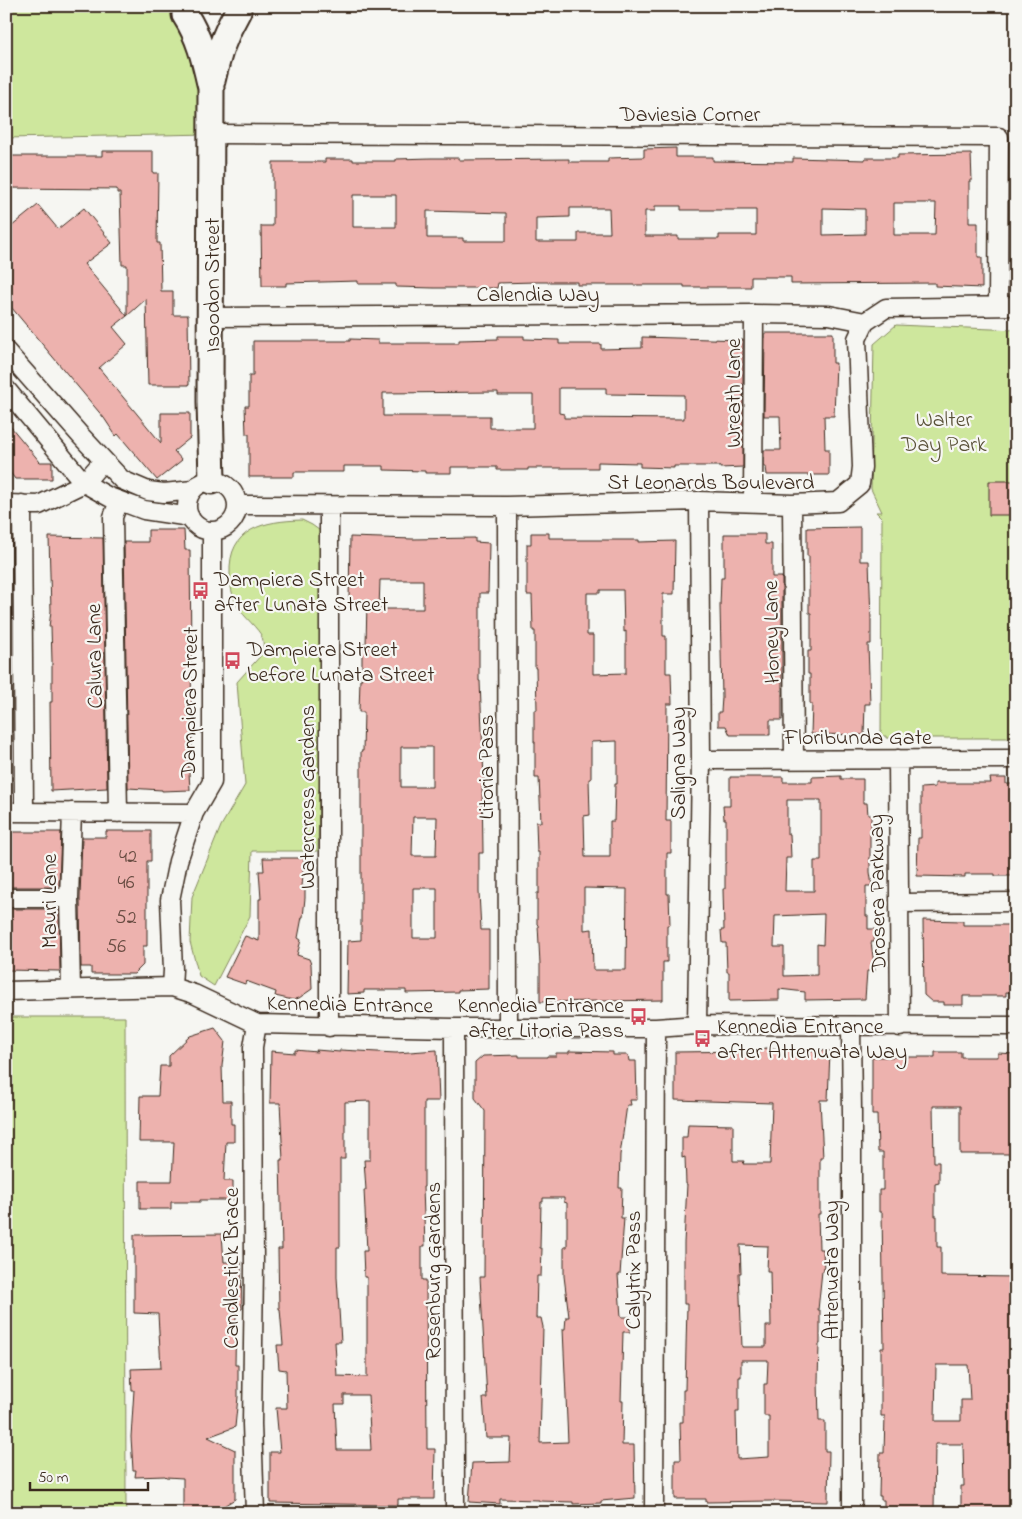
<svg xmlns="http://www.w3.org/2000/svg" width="1022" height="1519" font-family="'Indie Flower',sans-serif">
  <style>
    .green { fill: #cee79d; stroke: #84885e }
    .building { fill: #edb2ae; stroke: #3b2a1e; fill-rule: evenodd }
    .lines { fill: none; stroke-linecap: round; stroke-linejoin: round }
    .street-casing { stroke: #3b2a1e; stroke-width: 21 }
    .secondary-casing { stroke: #3b2a1e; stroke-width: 29 }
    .street { stroke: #f6f6f2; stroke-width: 18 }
    .secondary { stroke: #f6f6f2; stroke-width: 25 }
    .labels { text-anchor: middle; stroke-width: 4.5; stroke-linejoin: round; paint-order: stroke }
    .number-label { font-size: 20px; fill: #684c42 }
    .street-label { font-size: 22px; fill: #3b2a1e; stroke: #f6f6f2 }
    .park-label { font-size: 22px; fill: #585037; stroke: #f6f6f2 }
    .poi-label { font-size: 22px; fill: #3b2a1e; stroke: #f6f6f2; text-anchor: start }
  </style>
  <rect width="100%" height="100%" fill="#f6f6f2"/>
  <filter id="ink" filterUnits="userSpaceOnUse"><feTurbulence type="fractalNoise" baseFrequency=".02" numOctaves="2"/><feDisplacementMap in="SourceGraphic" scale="10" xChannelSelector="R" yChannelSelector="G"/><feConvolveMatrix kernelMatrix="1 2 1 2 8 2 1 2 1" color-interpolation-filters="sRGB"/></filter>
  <g filter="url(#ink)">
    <path class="green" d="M6 6H159L193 19 211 134 6 138Z
      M896 325 1016 330V738H886V736H881L882 518 876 512H882L871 489 874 344Z
      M302 520 312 525 323 533 325 788 319 789 318 851H252L250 916 214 986 199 976 190 942 192 897 221 826 245 785 237 682 263 653C263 648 264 641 262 637 259 629 243 616 238 607 232 596 230 586 230 574 228 528 264 521 302 520Z
      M6 1017H125L126 1513H6Z"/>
    <path class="building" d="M676 148V157H713V161L793 162V158L865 160V158H898V155L971 154 972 181H969V223H978V257H982V288L935 286V283L791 284V277H751V287H684V285H577V282H535L498 283 497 288H434L396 287V284H358V281L286 283V286H262L261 226H273V162H325V159H353V161H396V159L431 158H459V160L569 159V162H608V158L644 157V149ZM353 195H396V227H353ZM894 203H936L935 235H894ZM655 206H681V210H756V235H719V239H678V236H645V211H655ZM570 208H609L610 233H578V242H536V218L570 217ZM823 208 865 209V234L823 235ZM427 211 506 213V241H463V238H427Z
      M102 151H153V173H158L157 243H160L161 291H173V315H188L189 385H148L146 299 127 316V265H122L120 193H117V189L6 188V156H102Z
      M38 205 58 229 84 208 112 243 84 264 127 316 113 327 127 344 99 368 161 443V413H190V438L174 451 182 460 157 480 118 434 116 436 104 418 6 301V231Z
      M765 333H833V363H836L834 416H824L825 449H829V475H767L766 467H764V450H781L780 416H764Z
      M498 336H524V339L559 340V344H601V349L642 348V337L743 340V467L720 468V466H674V468L640 467V463L598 462V468H528V470H497V467H451V473H425V471L384 470V466H344V472H294V477H249V434H246L245 406H249V376H253V341H350V339L378 340V343H459V340L498 339ZM559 388H606V394L684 395V419L564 418V414L559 413ZM498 392V395H533V428H490V416H383V393Z
      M6 421 40 462H52V479H15L6 467Z
      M989 481H1016V515H989Z
      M860 527V561H869L871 620V644H868L870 704H865L864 735 811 734 812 704H810V674H808V651H811V613H809V556H807V528Z
      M148 530H184L185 550H190L192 755H188L190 790 162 791V790L128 788 124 542H148Z
      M531 533H549V538H564V540H639V542L675 541 674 594H663V636H666V673H671L672 704H667L666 821H671V853H667V894H669L670 925H667V962H663V1000L540 1002V964L538 925 537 924V893H539V852H537L536 822H541L539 778H535V742H534V710H537L536 668H535V631H533L532 595H527V544H531ZM600 590H623L624 632 626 631V673L593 674V635H587V593H600ZM617 741V784H615L614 821H610V857H585L584 816 590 815 589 779H591V742ZM584 888 627 889 626 970H593L592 929 584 930Z
      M724 534H765V544H772V577H782V720H770V735H730L726 726H718V712H721L722 697 720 606 721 578H724Z
      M49 537 103 538 107 788 51 791 50 702H52V661L51 627H49L51 611Z
      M350 537 413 539 475 538V542L489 543 488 593H480V639H479V681H480L484 780H482L483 853H479V892L481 930H489V989L458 990V992L406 993V990H364V993L347 994 348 941 361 940V751H363L364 712H359L360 679H362V644H366L367 602 349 601ZM380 580H423V609H379ZM401 747H432V787H401ZM413 817H437L436 856H412ZM413 888H437V938H413Z
      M841 776V779H863V803H867L868 815H871V830H870V872L872 886H866V916H868V929H875L874 942H871L875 971H867L865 999 805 1000V992L779 989V1000L729 1001V972H727L726 943H722L721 930H724L723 889H725V863H726V819H724L723 806H730V777H783V782H812V777ZM787 800H821V861H814V891H785L786 858H791L790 834H787ZM824 914 823 945 817 944V975L784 976V947H774L775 916Z
      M990 778H1006V784H1016V876H995V874H965V877L917 876 918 838H921V788L935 787V783H991Z
      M106 831H151V861H147V946H143V965L134 974H91V967H81L80 898 82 837H106Z
      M6 832H61L59 887H6Z
      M263 858H304L302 887H305V898L303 917H302L298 938 301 940 297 955 309 959 311 964 312 989 299 998 293 1000 275 996 276 992 246 981 245 984 225 977 245 936 259 941V899H261L259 871H264Z
      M6 909H59L60 971 6 970Z
      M923 920 963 921V925H1016V993L1006 992V996H963V1005H944V1002H932L924 995Z
      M215 1028 225 1041 222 1066 223 1101H231V1124H234V1142H226L224 1181H233V1200H200V1202H171V1209H140V1181H172L174 1142H139L140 1096H158L160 1066H169V1056L190 1036Z
      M766 1048 830 1051 828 1100H820L823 1158H820V1214H818L819 1249H823L824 1271H822L818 1310H820V1344H819L818 1381 819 1421H825V1451H829L828 1502 771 1501 706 1502V1499H675V1460H681L680 1422H683V1390H685L687 1304H684V1243L687 1184H686L685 1157 682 1158V1137H687L688 1124 733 1125V1161H744L743 1164H770L772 1103 675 1100V1052L753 1051ZM740 1245 768 1246 767 1271H770L771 1326H766V1347H742L739 1273H741ZM741 1360H768L767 1384H764V1416H769V1457L737 1459 736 1412H739V1377H741Z
      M295 1050 317 1052 316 1050 340 1052V1050L396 1053 437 1050 439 1101H424V1187H423L425 1246H422V1280H426L427 1449H435L434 1499H398V1505L270 1503V1452H280L276 1408H287L286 1370 279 1369 277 1345H283L280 1309H279L278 1249H282L280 1160H283L280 1103H270L271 1051 295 1053ZM370 1101V1160H364L366 1190H364L367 1251H363L364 1277H367V1377L337 1376 335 1342H341L337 1277V1247H340V1159H345V1102ZM344 1395H368L371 1450H337L335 1404H344Z
      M569 1051 613 1052V1055H628L629 1061H636L637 1100H630L631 1105H627L620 1155 619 1188H622L621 1218H624L620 1275H618L621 1317H630V1332H623L621 1401H623L622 1445H634L635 1498 601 1501V1503L573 1504V1502L539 1501V1500L500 1499V1504L469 1502 472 1463 510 1462 511 1438H486L483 1398H487L480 1277H484L485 1111 475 1098V1063L483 1056 519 1055V1057H547V1056H556V1053H569ZM543 1198H564V1202L567 1203V1247H564V1276L569 1317H566L565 1329H563L568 1442 540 1443 543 1327 541 1318H536L537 1276H541L542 1248H540L541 1202H543Z
      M935 1052H961V1057H998V1053L1016 1054V1112H1013V1154H960V1106H933L934 1162H939V1183L935 1184V1216H937V1247H941V1276L1016 1277 1014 1509 961 1510V1486H964L963 1444H935L934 1510H888V1508H884V1500H881V1496H879L880 1453H884L885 1416H881V1348H884L882 1212H879V1190H883V1152H878L877 1115H872V1057H935ZM936 1365H968L970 1400H961V1421H935Z
      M222 1234 224 1262H241L242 1309H236L235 1365H238V1397L235 1427 208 1437 235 1450V1499L217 1510 183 1512V1478L166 1477 165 1476 135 1477 136 1470H133L131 1437 134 1390H132L131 1369 161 1368 158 1314 134 1313V1235Z"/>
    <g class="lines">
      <defs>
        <path id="street" d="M211 134 999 137 998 306
          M211 317 754 314 829 315 865 322
          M6 351 80 435 122 480 148 491 164 493 193 490
          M6 389 84 483 109 497 144 510 190 517
          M187 506a25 25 0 1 1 50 0a25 25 0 1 1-50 0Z
          M753 502 754 314
          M6 504 39 505 84 483 103 461
          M22 504 24 812
          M792 504 794 759
          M237 505 507 506 699 501 792 504 838 502 860 484 862 467 857 339 865 322 886 308 1016 306
          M329 506V1027
          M507 506 508 1028
          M898 759 900 1027
          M701 760 1016 759
          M6 812 194 813
          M118 813 113 517 119 501
          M6 898H69
          M899 903 1016 902
          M172 987 173 970 170 900 178 861 194 813 212 782V531
          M71 989 69 898 72 812
          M6 991 172 987 194 994 257 1024 454 1028H656L697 1025 1016 1026
          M697 1025 701 760 699 501
          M851 1027 852 1113V1513
          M454 1028 455 1513
          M255 1513 252 1424 254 1265 253 1047 257 1024
          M654 1513 656 1028"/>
        <path id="secondary" d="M185 15C200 38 205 62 211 88L210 402 212 481
          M212 81C218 55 224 35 238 11"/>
      </defs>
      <use href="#street" class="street-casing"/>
      <use href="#secondary" class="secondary-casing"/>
      <use href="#street" class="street"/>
      <use href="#secondary" class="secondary"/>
    </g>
  </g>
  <defs>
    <symbol id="bus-bare" viewBox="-9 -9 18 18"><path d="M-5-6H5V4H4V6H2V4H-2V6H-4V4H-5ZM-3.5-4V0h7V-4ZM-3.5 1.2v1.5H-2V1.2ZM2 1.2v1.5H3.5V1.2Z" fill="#d1495b" stroke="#f6f6f2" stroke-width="2.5" paint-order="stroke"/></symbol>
  </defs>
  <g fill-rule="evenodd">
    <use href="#bus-bare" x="188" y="578" width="25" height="25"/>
    <use href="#bus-bare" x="220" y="648" width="25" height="25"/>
    <use href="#bus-bare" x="626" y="1004" width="25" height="25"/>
    <use href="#bus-bare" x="690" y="1026" width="25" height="25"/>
  </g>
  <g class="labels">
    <g class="number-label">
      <text x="128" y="862">42</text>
      <text x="126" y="888">46</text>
      <text x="126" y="923">52</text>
      <text x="116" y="952">56</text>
    </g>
    <g class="street-label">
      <text x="690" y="121">Daviesia Corner</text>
      <text transform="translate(211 285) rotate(-90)" y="8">Isoodon Street</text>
      <text x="538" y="301">Calendia Way</text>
      <text transform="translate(732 393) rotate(-90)" y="8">Wreath Lane</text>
      <text x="711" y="489">St Leonards Boulevard</text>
      <text transform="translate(770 632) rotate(-91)" y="8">Honey Lane</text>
      <text transform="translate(93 656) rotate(-91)" y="8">Calura Lane</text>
      <text transform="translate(188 702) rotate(-89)" y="8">Dampiera Street</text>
      <text x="858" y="744">Floribunda Gate</text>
      <text transform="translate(677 763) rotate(-90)" y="8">Saligna Way</text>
      <text transform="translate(485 767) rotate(-90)" y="8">Litoria Pass</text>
      <text transform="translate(306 797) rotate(-90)" y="8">Watercress Gardens</text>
      <text transform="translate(876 893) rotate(-91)" y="8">Drosera Parkway</text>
      <text transform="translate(48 901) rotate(-90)" y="8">Mauri Lane</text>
      <text transform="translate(350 1003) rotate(1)" y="8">Kennedia Entrance</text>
      <text transform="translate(230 1268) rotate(-90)" y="8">Candlestick Brace</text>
      <text transform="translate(632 1270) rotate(-90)" y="8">Calytrix Pass</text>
      <text transform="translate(830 1270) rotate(-90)" y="8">Attenuata Way</text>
      <text transform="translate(432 1271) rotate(-90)" y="8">Rosenburg Gardens</text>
    </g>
    <g class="park-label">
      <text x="944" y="426">Walter<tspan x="944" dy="25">Day Park</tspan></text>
    </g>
    <g class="poi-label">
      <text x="214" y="586">Dampiera Street<tspan x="214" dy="25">after Lunata Street</tspan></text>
      <text x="247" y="656">Dampiera Street<tspan x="247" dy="25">before Lunata Street</tspan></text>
      <text x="624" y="1012" text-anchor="end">Kennedia Entrance<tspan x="624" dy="25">after Litoria Pass</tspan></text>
      <text x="717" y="1033">Kennedia Entrance<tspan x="717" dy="25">after Attenuata Way</tspan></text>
    </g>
  </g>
  <rect width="1022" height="1519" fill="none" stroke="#f6f6f2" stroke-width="25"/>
  <rect x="12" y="12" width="997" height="1494" fill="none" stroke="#3b2a1e" stroke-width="2" filter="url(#ink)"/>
  <path d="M30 1482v8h118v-8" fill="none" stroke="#3b2a1e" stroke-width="2.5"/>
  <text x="38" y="1482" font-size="15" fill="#3b2a1e" stroke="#f6f6f2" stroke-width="4" paint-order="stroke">50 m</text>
</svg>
